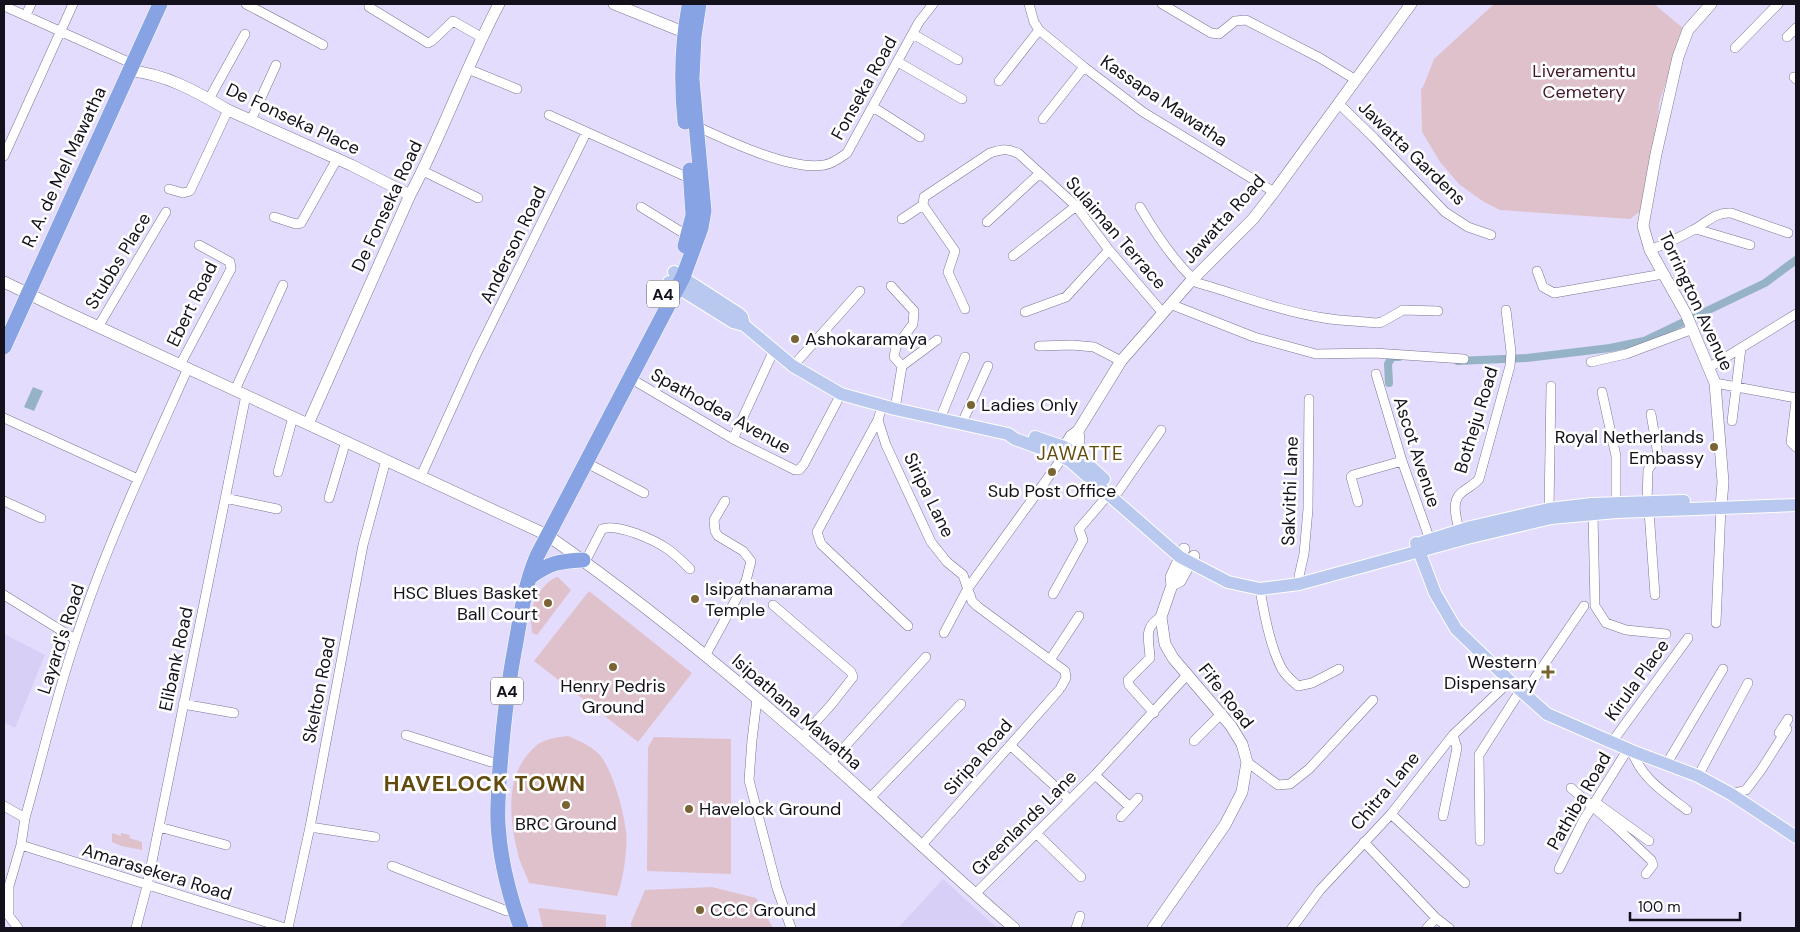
<svg xmlns="http://www.w3.org/2000/svg" width="1800" height="932" font-family="'DM Sans',sans-serif">
  <style>
    .built { fill: #d8cff7 }
    .green { fill: #dfc1cb }
    .water { fill: #96b3c6 }
    .lines { fill: none; stroke-linecap: round; stroke-linejoin: round }
    .canal { stroke: #96b3c6; stroke-width: 8 }
    .street-casing { stroke: #7c7492; stroke-width: 10 }
    .secondary-casing { stroke: #7c7492; stroke-width: 12 }
    .primary-casing { stroke: #fff; stroke-width: 14 }
    .highway-casing { stroke: #fff; stroke-width: 16 }
    .street { stroke: #fff; stroke-width: 9 }
    .secondary { stroke: #fff; stroke-width: 11 }
    .primary { stroke: #b8c8ef; stroke-width: 12 }
    .highway { stroke: #88a3e4; stroke-width: 15 }
    .poi-dot { fill: #7a6434; stroke: #fff; stroke-width: 2 }
    .labels { text-anchor: middle; stroke-width: 5; stroke-linejoin: round; paint-order: stroke }
    .shield { fill: #fff; stroke: #5a5860; stroke-width: 1 }
    .shield-label { font-size: 16px; font-weight: bold; fill: #14111c }
    .park-label { font-size: 18px; fill: #45192c; stroke: #fff }
    .street-label { font-size: 18px; fill: #14111c; stroke: #fff }
    .poi-label { font-size: 18px; fill: #14111c; stroke: #fff; text-anchor: start }
    .neighbourhood-label { font-size: 19px; letter-spacing: 1px; fill: #634b0f; stroke: #fff }
    .district-label { font-size: 22px; font-weight: bold; letter-spacing: 1px; fill: #634b0f; stroke: #fff }
  </style>
  <rect width="100%" height="100%" fill="#e4dcfd"/>
  <path class="built" d="M4 634 45 655 15 728 4 722Z
    M943 879 997 928H898Z"/>
  <path class="green" d="M1494 4H1654L1684 29 1659 103 1656 154 1643 209 1630 219 1500 210 1484 202 1460 185 1440 162 1422 132 1421 89 1423 87 1434 59Z
    M558 577 571 590 537 635 532 633C532 627 530 620 531 613 532 601 546 579 558 577Z
    M589 591 692 673 638 742 534 661Z
    M568 736C580 741 596 748 603 759 614 777 624 811 626 832 628 847 623 882 617 896L529 883C526 873 520 864 518 854 509 818 504 773 536 746 543 739 558 737 568 736Z
    M654 737 731 739V874L647 871 648 747Z
    M112 833 121 836V833L130 835 129 838 142 842V850L121 846 112 842Z
    M712 887 756 898 773 928H631V923L645 890Z
    M538 908 606 915V928H543Z"/>
  <path class="water" d="M33 387 43 391 34 411 24 407Z"/>
  <g class="lines">
    <path class="canal" d="M1458 361 1527 358 1610 348 1644 341 1765 283 1796 260
      M1389 383 1388 364 1392 357H1399"/>
    <defs>
      <path id="street" d="M246 4 323 45
        M1029 4 1034 22 1039 30 1084 67 1143 112 1274 192
        M1162 4 1211 33 1219 34 1235 21 1246 20 1320 58 1356 80
        M4 6 133 64
        M369 7 428 43 432 41 453 21 481 37
        M26 15 31 4
        M913 34 958 60
        M1787 37 1796 28
        M1735 48 1778 4
        M898 62 962 99
        M468 69 517 89
        M1794 77 1796 79
        M999 81 1039 30
        M209 99 245 34
        M1339 104 1374 138 1445 212 1468 227 1491 235
        M873 107 920 137
        M549 115 691 179
        M1043 119 1084 67
        M251 120 276 65
        M696 126C726 140 791 171 824 165 832 164 840 158 847 153L919 22 933 4
        M4 156 73 4
        M423 171 478 198
        M169 189 183 193 190 191 228 110
        M641 207 688 236
        M1140 207C1155 233 1172 258 1193 279
        M274 217 296 224 301 223 337 159
        M902 219 923 205
        M987 222 1040 173
        M1696 229 1750 245
        M1650 250C1665 244 1679 238 1693 230 1707 223 1714 212 1731 213L1788 233
        M1013 256 1076 206
        M1537 271 1543 287 1554 293 1663 274
        M1191 281C1235 293 1278 311 1324 318 1341 321 1360 321 1377 323L1382 322 1403 310 1438 311
        M891 286 914 311 913 324 896 347 894 357 902 366 895 409
        M1170 304 1254 337 1316 354 1374 353 1464 359
        M965 309 948 272 955 251 923 205 924 197 990 153C1002 149 1008 148 1019 154L1076 206 1109 250 1162 312
        M1025 312 1066 297 1109 250
        M98 327 166 212
        M1039 346 1072 345 1094 347 1121 361
        M1591 362 1626 354 1693 329
        M180 365 231 269 230 262 199 245
        M793 366 860 291
        M902 366 937 340
        M1710 367 1796 314
        M1376 374 1402 461 1430 540
        M630 378 733 439 795 470H799L804 464 841 394
        M1715 383 1796 398
        M235 390 283 285
        M1602 392 1616 456V504
        M1796 401 1791 442 1796 447
        M882 406 878 420 886 445 931 542 947 562 963 575 972 601 977 606 1065 671 1066 678 1061 687
        M4 418 138 479
        M940 419 965 357
        M878 420 817 532 821 544 908 626
        M1732 421 1741 348
        M962 423 988 366
        M733 439 774 350
        M585 462 644 493
        M278 472 293 417
        M421 476 475 357 586 133
        M1118 492 1161 430
        M225 498 277 509
        M329 498 346 441
        M4 501 41 518
        M1358 502 1351 477 1353 475 1402 461
        M1647 502 1648 470 1658 455 1651 414
        M1549 509 1551 386
        M1649 511 1655 595
        M1593 514 1595 606 1606 623 1626 630 1666 634
        M1459 530C1457 520 1451 503 1460 494 1466 488 1473 486 1479 479L1510 366 1511 352 1506 310
        M585 562 602 529C618 523 655 540 669 550 676 555 683 562 690 569
        M1299 584V576L1304 554 1308 509 1309 399
        M1260 589C1264 614 1270 647 1282 669 1286 676 1292 681 1298 686L1312 683 1339 669
        M1053 594 1083 540 1079 529 1109 494
        M4 595 75 639
        M773 605 851 672 853 677 831 705 802 737
        M1716 623 1721 507
        M944 633 968 588 1063 457
        M705 656 746 581 751 561 743 551 718 536 715 531 714 520 725 501
        M1050 660 1079 616
        M1524 694 1584 606
        M757 699 752 740 749 780 777 888 791 928
        M183 704 234 713
        M1154 713 1129 685 1128 680 1150 658C1149 639 1143 627 1161 617
        M1779 733 1788 719
        M406 735 491 762
        M1194 741 1222 713
        M1612 742 1688 638
        M1010 745 1070 800
        M1632 751C1641 778 1665 793 1687 810
        M1247 762 1278 785 1290 784 1309 769 1373 700
        M830 763 926 657
        M1667 763 1723 669
        M1095 775 1130 807
        M1698 776 1748 683
        M1571 788 1614 825 1651 860 1653 865 1646 874
        M1731 794 1746 790 1761 770 1787 729
        M870 798 961 704
        M1595 802 1649 841
        M4 806 25 818
        M1391 814 1465 883
        M1443 816 1457 748 1453 735
        M1121 817 1138 798
        M159 827 226 845
        M310 827 375 837
        M1036 833 1081 877
        M1480 841 1479 755 1520 691
        M1364 842 1436 918 1449 928
        M21 845 285 928
        M921 846 1059 690
        M392 866 507 911
        M1559 869 1583 821 1628 749
        M975 894 1095 775 1187 675
        M18 928 9 916V886L21 845 25 818C42 758 56 697 76 638 106 546 148 457 188 368
        M136 928 147 886 246 395
        M288 928 310 827 363 545 386 460
        M1076 928 1080 916
        M1292 928 1320 890 1391 814 1453 735 1510 681
        M1427 928 1436 918"/>
      <path id="secondary" d="M614 4 691 35
        M1711 4 1688 30 1678 57 1656 154 1643 226 1650 250 1686 314 1715 383 1723 482 1721 507
        M130 71C164 73 199 93 228 110L351 165 410 195
        M4 282 62 310 547 535C661 615 768 705 870 798 918 842 965 886 1014 928
        M308 424 410 195C443 133 466 66 499 4
        M1060 454 1071 436 1078 431 1121 361 1191 281 1253 219 1274 192 1411 4
        M1071 460 1079 441 1078 431
        M1172 585 1180 581 1194 556
        M1153 928 1225 825 1242 792 1247 762 1242 744 1231 726 1173 658 1165 644 1161 617 1172 585 1171 577 1184 549"/>
      <path id="primary" d="M674 272 739 314 742 317 744 325
        M669 282 733 322 744 325 793 366 841 394 895 409 1008 434 1015 439 1059 455 1070 461 1180 557 1228 582 1260 589 1299 584 1467 538 1551 518 1616 512 1796 505
        M1035 437 1064 447 1075 453 1104 479
        M1423 542 1471 527 1549 509 1592 504 1684 501
        M1416 543 1435 593 1456 629 1510 681 1547 714 1632 751 1698 776 1731 794 1796 837"/>
      <path id="highway" d="M685 122C681 83 682 44 689 6
        M685 246 693 215 690 170
        M4 347 160 4
        M530 577C550 563 558 561 583 560
        M521 928C509 895 500 859 498 824 497 805 499 786 500 767 503 728 507 691 514 653 520 621 524 586 537 556L683 277 701 228 704 211 692 79 694 37 699 4"/>
    </defs>
    <use href="#street" class="street-casing"/>
    <use href="#secondary" class="secondary-casing"/>
    <use href="#primary" class="primary-casing"/>
    <use href="#highway" class="highway-casing"/>
    <use href="#street" class="street"/>
    <use href="#secondary" class="secondary"/>
    <use href="#primary" class="primary"/>
    <use href="#highway" class="highway"/>
  </g>
  <g class="poi-dot">
    <circle cx="795" cy="339" r="5"/>
    <circle cx="971" cy="405" r="5"/>
    <circle cx="1714" cy="447" r="5"/>
    <circle cx="1052" cy="472" r="5"/>
    <circle cx="695" cy="599" r="5"/>
    <circle cx="548" cy="603" r="5"/>
    <circle cx="613" cy="667" r="5"/>
    <path d="M1545.5 664.5h5v5h5v5h-5v5h-5v-5h-5v-5h5z"/>
    <circle cx="566" cy="805" r="5"/>
    <circle cx="689" cy="809" r="5"/>
    <circle cx="700" cy="910" r="5"/>
  </g>
  <g class="labels">
    <g class="shield">
      <rect x="647" y="280.5" width="32" height="27" rx="4"/>
      <rect x="491" y="677.5" width="32" height="27" rx="4"/>
    </g>
    <g class="shield-label">
      <text x="663" y="300">A4</text>
      <text x="507" y="697">A4</text>
    </g>
    <g class="park-label">
      <text x="1584" y="77">Liveramentu<tspan x="1584" dy="21">Cemetery</tspan></text>
    </g>
    <g class="street-label">
      <text transform="translate(864 88) rotate(-61)" y="6">Fonseka Road</text>
      <text transform="translate(1164 101) rotate(34)" y="6">Kassapa Mawatha</text>
      <text transform="translate(293 119) rotate(25)" y="6">De Fonseka Place</text>
      <text transform="translate(1412 153) rotate(44)" y="6">Jawatta Gardens</text>
      <text transform="translate(64 167) rotate(-65)" y="6">R. A. de Mel Mawatha</text>
      <text transform="translate(387 206) rotate(-65)" y="6">De Fonseka Road</text>
      <text transform="translate(1224 219) rotate(-48)" y="6">Jawatta Road</text>
      <text transform="translate(1116 233) rotate(49)" y="6">Sulaiman Terrace</text>
      <text transform="translate(513 245) rotate(-64)" y="6">Anderson Road</text>
      <text transform="translate(118 261) rotate(-59)" y="6">Stubbs Place</text>
      <text transform="translate(1696 301) rotate(65)" y="6">Torrington Avenue</text>
      <text transform="translate(192 304) rotate(-64)" y="6">Ebert Road</text>
      <text transform="translate(721 411) rotate(29)" y="6">Spathodea Avenue</text>
      <text transform="translate(1476 420) rotate(-73)" y="6">Botheju Road</text>
      <text transform="translate(1417 452) rotate(72)" y="6">Ascot Avenue</text>
      <text transform="translate(1290 491) rotate(-88)" y="6">Sakvithi Lane</text>
      <text transform="translate(929 495) rotate(64)" y="6">Siripa Lane</text>
      <text transform="translate(61 639) rotate(-72)" y="6">Layard's Road</text>
      <text transform="translate(176 659) rotate(-78)" y="6">Elibank Road</text>
      <text transform="translate(1637 680) rotate(-54)" y="6">Kirula Place</text>
      <text transform="translate(319 690) rotate(-79)" y="6">Skelton Road</text>
      <text transform="translate(1226 696) rotate(52)" y="6">Fife Road</text>
      <text transform="translate(797 712) rotate(41)" y="6">Isipathana Mawatha</text>
      <text transform="translate(978 757) rotate(-49)" y="6">Siripa Road</text>
      <text transform="translate(1385 791) rotate(-50)" y="6">Chitra Lane</text>
      <text transform="translate(1579 801) rotate(-60)" y="6">Pathiba Road</text>
      <text transform="translate(1024 823) rotate(-45)" y="6">Greenlands Lane</text>
      <text transform="translate(157 872) rotate(17)" y="6">Amarasekera Road</text>
    </g>
    <g class="poi-label">
      <text x="805" y="345">Ashokaramaya</text>
      <text x="981" y="411">Ladies Only</text>
      <text x="1704" y="443" text-anchor="end">Royal Netherlands<tspan x="1704" dy="21">Embassy</tspan></text>
      <text x="1052" y="497" text-anchor="middle">Sub Post Office</text>
      <text x="705" y="595">Isipathanarama<tspan x="705" dy="21">Temple</tspan></text>
      <text x="538" y="599" text-anchor="end">HSC Blues Basket<tspan x="538" dy="21">Ball Court</tspan></text>
      <text x="1537" y="668" text-anchor="end">Western<tspan x="1537" dy="21">Dispensary</tspan></text>
      <text x="613" y="692" text-anchor="middle">Henry Pedris<tspan x="613" dy="21">Ground</tspan></text>
      <text x="699" y="815">Havelock Ground</text>
      <text x="566" y="830" text-anchor="middle">BRC Ground</text>
      <text x="710" y="916">CCC Ground</text>
    </g>
    <g class="neighbourhood-label">
      <text x="1080" y="460">JAWATTE</text>
    </g>
    <g class="district-label">
      <text x="485" y="791">HAVELOCK TOWN</text>
    </g>
  </g>
  <rect width="1800" height="932" fill="none" stroke="#14111c" stroke-width="10"/>
  <path d="M1630 912v8h110v-8" fill="none" stroke="#14111c" stroke-width="2.5"/>
  <text x="1638" y="912" font-size="15" fill="#14111c" stroke="#ffffff" stroke-width="4" paint-order="stroke">100 m</text>
</svg>
